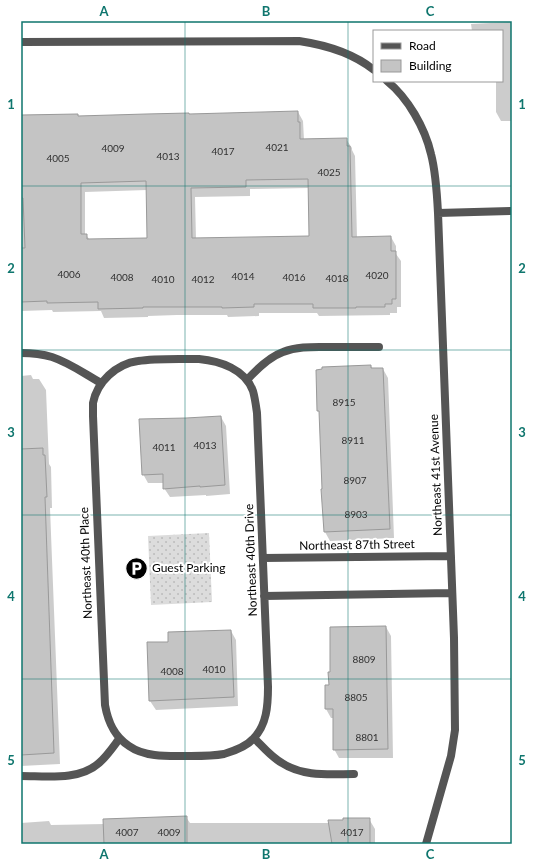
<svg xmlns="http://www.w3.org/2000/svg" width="533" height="865" font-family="Lato,sans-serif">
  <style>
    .grass { fill: url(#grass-dots) }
    .shadow { fill: #0003; fill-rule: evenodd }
    .building { fill: #c4c4c4; stroke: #999; fill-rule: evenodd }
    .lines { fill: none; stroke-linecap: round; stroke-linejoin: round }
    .street { stroke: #555; stroke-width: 8 }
    .grid { fill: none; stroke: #0f766e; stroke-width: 1; stroke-opacity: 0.55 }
    .labels { text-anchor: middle; stroke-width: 4; stroke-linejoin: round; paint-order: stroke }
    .number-label { font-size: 10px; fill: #313131 }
    .street-label { font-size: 12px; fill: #000; stroke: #fff }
    .poi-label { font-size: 12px; fill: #000; stroke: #fff; text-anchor: start }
    .neatline { fill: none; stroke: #0f766e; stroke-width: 1.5 }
    .grid-label { font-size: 13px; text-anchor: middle; font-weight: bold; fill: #0f766e }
  </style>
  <defs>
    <pattern id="grass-dots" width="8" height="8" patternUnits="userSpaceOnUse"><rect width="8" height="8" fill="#dcdcdc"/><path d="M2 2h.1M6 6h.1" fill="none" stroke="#bbb" stroke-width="1.8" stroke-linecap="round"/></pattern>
  </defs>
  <rect width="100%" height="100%" fill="#fff"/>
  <path class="grass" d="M209 533 212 602 151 605 148 536Z"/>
  <path class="shadow" d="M512 22V121H501L496 112V81H502V31H468H472L471 24Z
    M298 112 303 121 304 140 346 139 352 148V150L355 156 357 238 391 237 396 246V254L401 261V307H397V313H390V315L319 316 317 313H259V316L228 317 227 315H177L148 316V317L104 318 101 311 53 312 52 310 21 311V116L78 115 79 117ZM309 188 310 237 196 239 195 197 250 196V189ZM147 190 148 239 90 240 86 235H85V192Z
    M371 366 373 369H383L388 378 394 538 330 541 325 532 322 490H323L320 414 318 410Z
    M31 375 33 379H39L46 390 49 464 51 467 52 508H50L60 764 21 766V376Z
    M221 417 226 426 230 494 206 496V495L170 497 164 488V483H148L143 474 186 419Z
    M386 627 391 636 393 758H339L334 749V718H331L326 709 330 686Z
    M231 631 236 640 238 706 156 710 150 701 148 643H169Z
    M186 817 190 823H330L369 819 375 829V844H21V823L49 821 51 825 104 824Z"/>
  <path class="building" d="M298 111V122H300V139L347 138V146H350L352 237 391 236V251H396V299H392V304H385V307H356V308H313V304H254V307L222 308V307H143V308L98 309V302L47 303V301L21 302V248H25L23 198H21V115L78 114V116L146 114 189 113V114ZM308 179 309 236 192 238 191 188 246 187V180ZM146 181 147 238 87 239V234H81V183Z
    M371 365V368H383L390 529 324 532 321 489H322L319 411H317L316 370 322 369V367Z
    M221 416 225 485 200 487V486L163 489V474L142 475 139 419 186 418Z
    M43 448V455H45L47 497H45L54 753 21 755V449Z
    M386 626 388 749 333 750V709H325V685H329L328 672H330V627Z
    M231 630 234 697 149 701 147 642H168V632Z
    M187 816V844H104L103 819Z
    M343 818H370V844H332L328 820H343Z"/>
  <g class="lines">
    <path class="street" d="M21 42 299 41C326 45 353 53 374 70
      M387 81C408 98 425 128 431 154 436 173 437 193 438 213L454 638 455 730 451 756 426 844
      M438 213 512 211
      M21 353C31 353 42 354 52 357 70 363 85 374 101 383
      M199 359C220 361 245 369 253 391 255 398 256 406 257 413L268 687C268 705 267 725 253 739 246 747 234 751 224 754 213 756 202 756 191 756 170 756 146 758 129 746 114 736 108 722 105 705L93 416C93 412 93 407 93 403 97 382 116 364 138 361 156 358 180 359 199 359Z
      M247 380C257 369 269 357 283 352 298 346 314 347 329 347 346 347 362 347 379 347
      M263 558 451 556
      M264 596 452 593
      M254 738C263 747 271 757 282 763 303 777 330 774 354 774
      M21 776C46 776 79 781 99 763 107 756 113 747 119 739"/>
  </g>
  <path class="grid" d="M185 21V844M348 21V844M21 186H512M21 350H512M21 515H512M21 679H512"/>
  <defs>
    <symbol id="parking-disc" viewBox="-11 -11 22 22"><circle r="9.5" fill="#000" stroke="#fff"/><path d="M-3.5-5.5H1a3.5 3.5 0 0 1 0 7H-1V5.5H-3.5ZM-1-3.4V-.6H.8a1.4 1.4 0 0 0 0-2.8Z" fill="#fff"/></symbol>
  </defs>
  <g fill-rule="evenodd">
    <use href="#parking-disc" x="124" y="556" width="25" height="25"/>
  </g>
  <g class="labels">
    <g class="number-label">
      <text x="277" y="151">4021</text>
      <text x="113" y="152">4009</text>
      <text x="223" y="155">4017</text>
      <text x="168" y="160">4013</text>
      <text x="58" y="162">4005</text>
      <text x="329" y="176">4025</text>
      <text x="69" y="278">4006</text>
      <text x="377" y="279">4020</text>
      <text x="243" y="280">4014</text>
      <text x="122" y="281">4008</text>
      <text x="294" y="281">4016</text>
      <text x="337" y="282">4018</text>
      <text x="163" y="283">4010</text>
      <text x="203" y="283">4012</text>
      <text x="344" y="406">8915</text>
      <text x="353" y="444">8911</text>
      <text x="205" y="449">4013</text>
      <text x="164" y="451">4011</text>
      <text x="355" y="484">8907</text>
      <text x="356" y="518">8903</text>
      <text x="364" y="663">8809</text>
      <text x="214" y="673">4010</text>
      <text x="172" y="675">4008</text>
      <text x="356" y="701">8805</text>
      <text x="367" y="741">8801</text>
      <text x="127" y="836">4007</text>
      <text x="169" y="836">4009</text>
      <text x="352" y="836">4017</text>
    </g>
    <g class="street-label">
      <text transform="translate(436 475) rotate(-92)" y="4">Northeast 41st Avenue</text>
      <text transform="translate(357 545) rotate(-1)" y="4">Northeast 87th Street</text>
      <text transform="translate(251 560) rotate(-92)" y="4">Northeast 40th Drive</text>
      <text transform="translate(86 563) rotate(-92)" y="4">Northeast 40th Place</text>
    </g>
    <g class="poi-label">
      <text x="152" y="572">Guest Parking</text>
    </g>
  </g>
  <rect width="533" height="865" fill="none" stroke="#ffffff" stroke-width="44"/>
  <rect x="373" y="30" width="130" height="52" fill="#ffffff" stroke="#999999"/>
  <rect x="381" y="43" width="20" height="6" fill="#555555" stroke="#999999"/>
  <text x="409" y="50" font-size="12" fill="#000000">Road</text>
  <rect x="381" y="60" width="20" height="12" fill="#c4c4c4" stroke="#999999"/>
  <text x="409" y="70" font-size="12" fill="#000000">Building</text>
  <rect x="22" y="22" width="489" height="821" class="neatline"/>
  <g class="grid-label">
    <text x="104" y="16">A</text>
    <text x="266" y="16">B</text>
    <text x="430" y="16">C</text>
    <text x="11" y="109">1</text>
    <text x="522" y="109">1</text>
    <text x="11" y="273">2</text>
    <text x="522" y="273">2</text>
    <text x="11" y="437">3</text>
    <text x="522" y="437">3</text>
    <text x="11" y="601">4</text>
    <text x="522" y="601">4</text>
    <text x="11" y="765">5</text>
    <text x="522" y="765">5</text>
    <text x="104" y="859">A</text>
    <text x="266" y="859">B</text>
    <text x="430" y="859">C</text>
  </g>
</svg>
